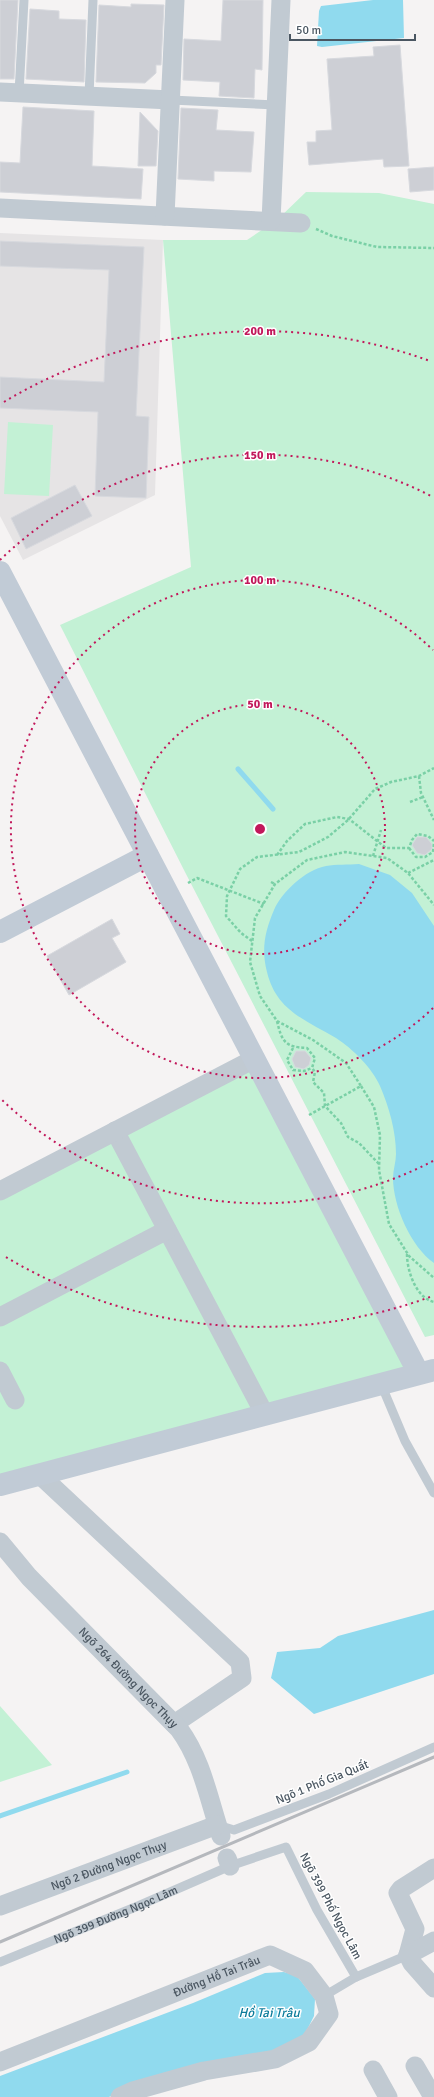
<svg xmlns="http://www.w3.org/2000/svg" width="434" height="2097" font-family="Signika,sans-serif">
  <style>
    .education { fill: #e6e4e5 }
    .green { fill: #c3f1d5 }
    .water { fill: #90daee }
    .lines { fill: none; stroke-linecap: round; stroke-linejoin: round }
    .stream { stroke: #90daee; stroke-width: 5 }
    .building { fill: #cdcfd5; stroke: #d7d9de }
    .path { stroke: #7ad0a6; stroke-width: 2.5; stroke-dasharray: 3 2; stroke-linecap: butt }
    .lane { stroke: #c1cad2; stroke-width: 9 }
    .street { stroke: #c1cad2; stroke-width: 19 }
    .secondary { stroke: #c1cbd6; stroke-width: 22 }
    .rail { stroke: #b5b8bd; stroke-width: 3 }
    .ring { fill: none; stroke: #c2185b; stroke-width: 2; stroke-dasharray: 2 4 }
    .labels { text-anchor: middle; stroke-width: 3; stroke-linejoin: round; paint-order: stroke }
    .street-label { font-size: 12px; fill: #4a5661; stroke: #fff }
    .water-label { font-size: 13px; font-style: italic; fill: #0c7c9b; stroke: #fff }
    .centre { fill: #c2185b; stroke: #fff; stroke-width: 2 }
    .ring-label { font-size: 12px; text-anchor: middle; font-weight: bold; fill: #c2185b; stroke: #fff; stroke-width: 3; stroke-linejoin: round; paint-order: stroke }
  </style>
  <rect width="100%" height="100%" fill="#f5f3f3"/>
  <path class="education" d="M0 233 163 240 155 495 23 560 0 516Z"/>
  <path class="green" d="M306 192 379 193 434 204V1335L425 1337 186 874 60 625 191 567 163 240H247L278 219Z
    M8 422 53 425 49 496 4 494Z
    M254 1059 419 1374 0 1486V1191Z
    M0 1706 52 1765 0 1782Z"/>
  <path class="water" d="M373 0H403L404 38 322 47 317 46 319 11 321 6Z
    M359 864 390 875 412 893 434 926V1263C411 1247 393 1206 393 1178 393 1170 396 1162 396 1154 396 1131 389 1107 380 1086 372 1068 353 1049 336 1038 305 1020 276 1010 267 972 261 949 265 931 274 910 282 892 305 870 326 866 336 864 348 865 359 864Z
    M434 1610V1674L314 1714 271 1678 277 1652 320 1648 338 1636Z
    M284 1972 297 1976 315 1999 314 2016 304 2036 279 2049 115 2094 109 2097H0V2076L193 2003 265 1973Z"/>
  <g class="lines">
    <path class="stream" d="M238 769 273 809
      M0 1816 127 1772"/>
  </g>
  <path class="building" d="M0 0H18L14 79H0Z
    M223 0H263L262 70 255 69 254 98 219 96 220 82 183 80 184 39 221 41Z
    M131 4 164 5 161 65H156V73L145 83 96 82 99 5 131 7Z
    M30 9 59 11V19L86 20 84 82 26 79Z
    M400 45 409 166 384 167 383 159 309 165 307 142H316V131L332 130 327 59 374 56 373 47Z
    M23 107 94 111 92 166 143 169 141 199 0 192V162L20 163Z
    M181 108 218 110 216 130 254 132 251 172 214 171V181L178 179Z
    M140 112 158 131 156 166H138Z
    M434 167V190L410 192 408 169Z
    M0 241 144 247 136 416 149 417 146 498 95 496 98 412 0 408V377L104 382 109 270 0 266Z
    M75 485 92 516 26 549 11 518Z
    M417 837H426L432 844V849L425 855 417 853 412 845Z
    M112 919 120 934 112 938 126 962 69 995 47 956Z
    M296 1051H305L311 1058 309 1065 304 1069 295 1067 292 1059Z"/>
  <g class="lines">
    <path class="path" d="M316 229 332 236 377 247 434 248
      M419 776 421 793 434 820
      M410 802 423 797
      M409 848 416 857H425L433 852 434 843
      M277 855 287 841 305 824 337 817 349 819 386 848H409L412 840 417 834 428 836 434 841
      M373 856 381 830
      M408 873 434 860
      M271 882 275 884
      M188 883 197 878 264 904
      M252 941 241 933 226 916 227 896 240 869 257 857 299 852 328 837 348 820 375 789 391 782 419 776 434 768
      M277 1021C282 1042 285 1047 307 1048L315 1058 312 1068 315 1072 313 1082 324 1093 325 1106 341 1123 348 1137 359 1143 379 1164
      M293 1048 287 1060 293 1070 304 1071 312 1068
      M361 1086 374 1107 380 1135 379 1170 389 1224 409 1256 434 1278
      M309 1115 361 1086 346 1063 313 1040 277 1021 260 996 250 962 255 918 275 884 307 860 345 852 387 858 408 873 434 905
      M407 1254C407 1271 416 1298 434 1302"/>
    <g class="lane">
      <path d="M19 93 24 0"/>
      <path d="M89 96 93 0"/>
      <path d="M171 100 276 105"/>
      <path d="M381 1384 405 1441 434 1493"/>
      <path d="M218 1825 234 1830 329 1794 434 1747"/>
      <path id="s1" d="M0 1962 138 1906 230 1866 286 1847 317 1910 356 1977"/>
      <path d="M324 1996 356 1977 408 1955"/>
    </g>
    <g class="street">
      <path d="M0 92 171 100"/>
      <path d="M0 208 301 223"/>
      <path d="M165 216 175 0"/>
      <path d="M271 221 281 0"/>
      <path d="M115 1131 265 1415"/>
      <path d="M0 1191 254 1059"/>
      <path d="M0 1317 167 1230"/>
      <path d="M0 1371 15 1400"/>
      <path d="M39 1474 240 1662 242 1678 174 1724"/>
      <path id="s2" d="M0 1542 29 1577 179 1729C202 1760 209 1800 221 1836"/>
      <path d="M227 1858 230 1866"/>
      <path id="s3" d="M0 1906 217 1825"/>
      <path d="M408 1955 415 1929 398 1893 401 1889 434 1868"/>
      <path d="M408 1955 412 1963 434 1988"/>
      <path d="M408 1955 434 1941"/>
      <path id="s4" d="M0 2062 270 1955 305 1971 324 1996 329 2014 309 2042 275 2059 204 2071 133 2091 120 2097"/>
      <path d="M415 2066 433 2097"/>
      <path d="M373 2070 388 2097"/>
    </g>
    <path class="secondary" d="M0 572 419 1374
      M0 932 148 855
      M0 1485 434 1370"/>
    <path class="rail" d="M0 1942 434 1757"/>
  </g>
  <g class="ring">
    <circle cx="260" cy="829" r="125"/>
    <path d="M433 1008A249 249 0 1 1 433 650"/>
    <path d="M433 1161A374 374 0 0 1 0 1098M0 560A374 374 0 0 1 433 497"/>
    <path d="M430 1297A498 498 0 0 1 4 1256M4 402A498 498 0 0 1 430 361"/>
  </g>
  <g class="labels">
    <g class="street-label">
      <text dy="4" stroke="none"><textPath href="#s2" startOffset="187">Ngõ 264 Đường Ngọc Thụy</textPath></text>
      <text transform="translate(322 1782) rotate(-22)" y="4">Ngõ 1 Phố Gia Quất</text>
      <text dy="4" stroke="none"><textPath href="#s3" startOffset="116">Ngõ 2 Đường Ngọc Thụy</textPath></text>
      <text transform="translate(331 1906) rotate(62)" y="4">Ngõ 399 Phố Ngọc Lâm</text>
      <text dy="4" stroke="none"><textPath href="#s1" startOffset="125">Ngõ 399 Đường Ngọc Lâm</textPath></text>
      <text dy="4" stroke="none"><textPath href="#s4" startOffset="233">Đường Hồ Tai Trâu</textPath></text>
    </g>
    <g class="water-label">
      <text x="269" y="2017">Hồ Tai Trâu</text>
    </g>
  </g>
  <circle cx="260" cy="829" r="6" class="centre"/>
  <g class="ring-label">
    <text x="260" y="335">200 m</text>
    <text x="260" y="459">150 m</text>
    <text x="260" y="584">100 m</text>
    <text x="260" y="708">50 m</text>
  </g>
  <path d="M290 34v6h125v-6" fill="none" stroke="#4a5661" stroke-width="2"/>
  <text x="296" y="34" font-size="12" fill="#4a5661" stroke="#ffffff" stroke-width="3" paint-order="stroke">50 m</text>
</svg>
